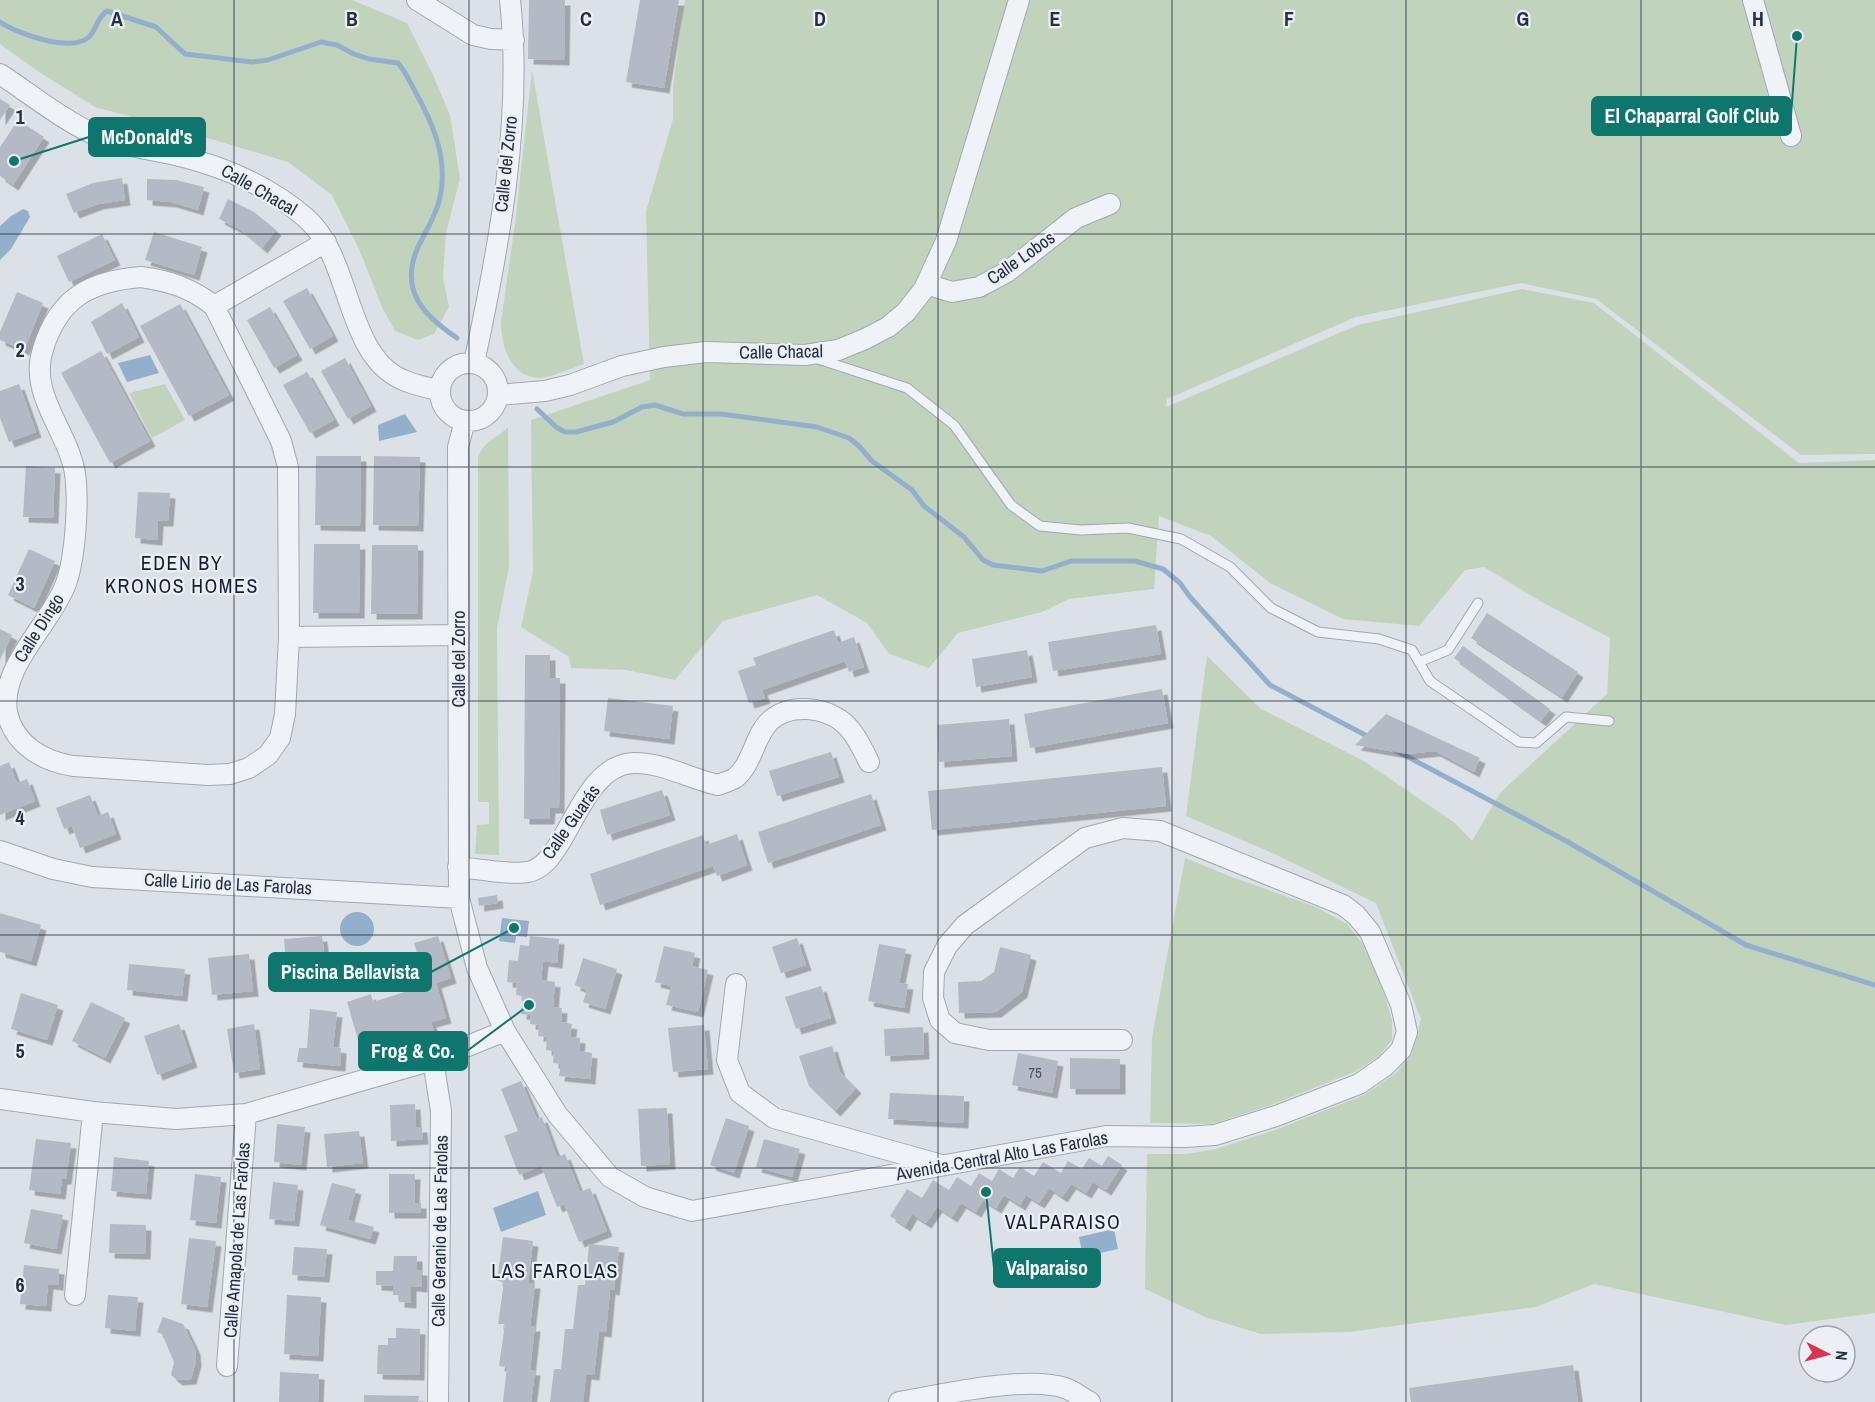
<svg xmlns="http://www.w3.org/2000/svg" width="1875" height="1402" font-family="'Archivo Narrow',sans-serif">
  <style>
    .green { fill: #c2d3bd }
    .water { fill: #94afcc }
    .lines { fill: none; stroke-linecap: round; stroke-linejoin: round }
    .stream { stroke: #94afcc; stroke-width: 5 }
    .building { fill: #b3bac5; filter: url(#shadow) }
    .lane-casing { stroke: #a1a8b2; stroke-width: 11 }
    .street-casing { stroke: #a1a8b2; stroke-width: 22 }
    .lane { stroke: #eff2f6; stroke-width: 9 }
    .street { stroke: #eff2f6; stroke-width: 20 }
    .grid { fill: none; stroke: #252f40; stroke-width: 1.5; stroke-opacity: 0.55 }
    .labels { text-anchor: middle; stroke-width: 4.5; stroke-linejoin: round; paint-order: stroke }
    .number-label { font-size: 15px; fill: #485261 }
    .street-label { font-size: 18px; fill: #252f40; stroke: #ecf0f6 }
    .neighbourhood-label { font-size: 20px; letter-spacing: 1.5px; fill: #172030; stroke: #ecf0f6 }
    .grid-label { font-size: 20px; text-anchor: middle; font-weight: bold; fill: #252f40; stroke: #ecf0f6; stroke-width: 4.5; stroke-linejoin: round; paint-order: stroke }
    .leader { fill: none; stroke: #0f766e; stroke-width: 2 }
    .callout-dot { fill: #0f766e; stroke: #ecf0f6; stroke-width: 2 }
    .callout { fill: #0f766e; stroke: #0f766e; stroke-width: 2 }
    .callout-label { font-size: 20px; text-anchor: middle; font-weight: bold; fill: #fff }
  </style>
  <defs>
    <filter id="shadow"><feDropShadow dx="5.5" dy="5.5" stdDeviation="0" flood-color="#0004"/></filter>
  </defs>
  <rect width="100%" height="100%" fill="#dce1e8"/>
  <path class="green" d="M0 0H352L407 23 433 75 450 115 460 179 446 233 443 278 449 307 434 334 418 340 395 331 382 307 359 249 332 195 288 162 191 133 95 107 36 70 0 44Z
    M685 0H1875V454L1801 455 1596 299 1521 283 1356 317 1167 399 1166 407 1358 325 1522 289 1594 303 1799 463 1875 460V1313L1786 1325 1594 1284 1536 1307 1349 1332 1261 1334 1205 1317 1145 1289 1147 1154H1187L1216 1149 1275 1130 1364 1095 1396 1073 1411 1056 1421 1019 1376 903 1270 852 1186 816 1207 656 1261 709 1364 761 1455 823 1472 841 1500 793 1607 694 1610 638 1540 601 1484 567 1465 570 1419 626 1343 619 1270 583 1211 536 1159 516 1154 589 1069 599 1042 612 958 633 929 668 889 654 867 623 817 595 723 621 675 680 626 670 571 668 569 657 521 627 533 572 531 420 650 380 646 211 673 119V85Z
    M532 70 584 364C572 368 550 378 539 378 510 377 501 345 501 322L516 216Z
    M165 384 185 420 152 438 129 393Z
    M508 427 509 567 497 628 499 855 475 854 477 825 489 824V802H478V458C484 439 496 440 508 427Z
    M1185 858 1232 877 1316 907 1347 924 1368 950 1381 982 1392 1020V1040L1378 1057 1354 1072 1269 1106 1211 1124 1150 1123 1152 1037Z"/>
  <path class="water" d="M23 209 28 211 30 217 11 249 0 260V226L11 216Z
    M150 355 159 373 127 382 118 363Z
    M405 414 417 432 379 441 378 425Z
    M340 929a17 17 0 1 1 34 0a17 17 0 1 1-34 0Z
    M502 918 529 921 527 937 516 936 515 943 499 941Z
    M538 1191 546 1215 501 1232 493 1208Z
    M1114 1229 1118 1249 1083 1257 1079 1237Z"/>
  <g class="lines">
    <path class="stream" d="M0 22C18 34 71 53 89 37 96 30 98 16 107 11L156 27 185 54 252 62 268 60 321 42 337 45 354 54 369 59 398 63C405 71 410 82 415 91 432 122 447 155 441 192 438 212 427 229 418 247 399 290 423 315 457 338
      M537 409 556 427 565 432H576L613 422 642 407 655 405 683 414H721L817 427 849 438 859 446 872 461 912 490 924 506 964 537 983 560 993 565 1042 571 1071 561H1135L1163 569 1180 583 1190 597 1270 685 1369 737
      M1393 749 1568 842 1746 945 1875 985"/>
  </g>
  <path class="building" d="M529 0H565L564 60 528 59Z
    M640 0H679L664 88 626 82Z
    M0 99 10 105 0 120Z
    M18 120 44 137 13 185 0 176V147Z
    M122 178 125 200 98 204 74 213 66 194 93 183Z
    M147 179 176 180 204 187 198 210 171 202 147 200Z
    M228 199 254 212 276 230 262 248 241 230 219 219Z
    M154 232 202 247 194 275 145 260Z
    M102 234 115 260 69 282 57 256Z
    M307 288 333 336 310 349 283 301Z
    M17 292 43 303 24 350 0 340V332Z
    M122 303 139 337 107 354 91 322Z
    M180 304 229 395 189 416 140 326Z
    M270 307 297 355 274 368 247 320Z
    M101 351 150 441 110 463 61 373Z
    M345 358 371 406 348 419 321 371Z
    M307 372 334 420 310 433 283 385Z
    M19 384 36 432 9 442 0 418V391Z
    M316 456H361L360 526 315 525Z
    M374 456 420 457 418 526 373 525Z
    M26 466 55 468 53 518 23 517Z
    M138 492 170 493 168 521H158L157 540 135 538Z
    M314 544H360L359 613H313Z
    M372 545H418L417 614H371Z
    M29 549 55 561 34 608 8 595Z
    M1487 613 1578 672 1562 697 1471 638Z
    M1156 625 1161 654 1053 671 1048 642Z
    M0 629 12 635 0 660Z
    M834 630 838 643 854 637 864 667 849 672 845 661 762 690 765 698 749 703 738 671 756 665 753 658Z
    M1463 646 1550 709 1541 721 1454 658Z
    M1027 650 1032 677 976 687 972 659Z
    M525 655H550V678H560L559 808H550L549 819H524Z
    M1162 689 1168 723 1030 748 1024 714Z
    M608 698 673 706 669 739 604 731Z
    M1386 714 1480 758 1474 772 1435 751 1407 754 1355 745Z
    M1009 719 1012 756 939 762 937 725Z
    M831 752 839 777 777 796 769 771Z
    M9 762 17 783 27 779 35 801 0 815V766Z
    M1162 767 1166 806 932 830 928 791Z
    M662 790 670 815 607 835 600 810Z
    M871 794 881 825 768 863 758 832Z
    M90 795 98 816 108 812 116 834 80 848 72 826 64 829 56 808Z
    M737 834 747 865 717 876 713 866 600 905 590 874 703 835 706 845Z
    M497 895 498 903 479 906 478 898Z
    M0 913 41 925 31 961 0 952Z
    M322 936 326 970 287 973 284 939Z
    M438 936 451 978 436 983 446 1018 431 1022 434 1031 381 1048 379 1040 360 1046 347 1002 371 994 373 1002 414 989 411 981 424 977 414 943Z
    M530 936 559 939 557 963 543 961 541 980 555 982 553 1007 562 1008 561 1022 572 1024 570 1037 580 1038 579 1051 592 1053 590 1079 559 1076 561 1064 553 1063 554 1051 546 1050 547 1037 538 1036 539 1025 530 1024 531 1015 521 1014 523 996 516 995 517 983 507 982 509 960 518 961 520 945 529 946Z
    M797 938 806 965 781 973 772 947Z
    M879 944 906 949 899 983 908 984 904 1008 868 1001Z
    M664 946 695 953 692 966 708 970 698 1012 666 1005 671 986 655 982Z
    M1000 947 1031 955 1022 992 996 1012 959 1013 958 982 981 981 994 972Z
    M249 954 253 991 212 995 208 958Z
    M583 958 617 969 605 1009 583 1002 587 990 575 985Z
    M129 964 185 969 182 996 127 990Z
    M821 986 831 1018 796 1029 785 997Z
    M21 993 58 1005 47 1040 11 1029Z
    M91 1002 125 1018 105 1058 72 1041Z
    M310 1009 337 1012 333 1047 341 1048 340 1066 297 1062 299 1048H307Z
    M179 1024 192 1062 157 1075 144 1036Z
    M254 1024 260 1069 234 1073 227 1029Z
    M704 1025 708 1069 673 1072 668 1028Z
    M923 1027 924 1054 885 1056 884 1029Z
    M832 1046 840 1072 856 1088 835 1111 809 1086 799 1056Z
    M1018 1053 1058 1061 1052 1093 1012 1085Z
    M1070 1058 1120 1059V1089H1070Z
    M521 1081 537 1119 542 1117 557 1157 565 1154 580 1192 590 1188 607 1231 579 1242 564 1204 557 1207 541 1166 519 1175 504 1136 518 1131 501 1089Z
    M890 1093 964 1096 963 1123 888 1119Z
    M415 1104 416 1127H422L423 1139 391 1141 390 1105Z
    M667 1108 670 1164 641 1166 638 1109Z
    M726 1118 749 1126 734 1173 710 1165Z
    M277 1124 305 1127 301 1165 274 1162Z
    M359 1131 363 1163 327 1167 324 1134Z
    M36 1139 71 1143 66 1179H62L60 1194 29 1190Z
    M764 1139 800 1149 792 1177 756 1167Z
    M1108 1156 1122 1165 1106 1190 1093 1182 1086 1193 1071 1184 1062 1197 1049 1188 1039 1203 1026 1195 1020 1205 1004 1195 996 1208 983 1200 976 1212 961 1203 952 1217 937 1207 926 1223 912 1214 905 1226 890 1216 907 1189 922 1198 933 1180 949 1190 957 1177 971 1186 979 1173 992 1181 999 1169 1013 1178 1020 1167 1034 1176 1043 1162 1061 1173 1068 1161 1082 1169 1089 1158 1102 1166Z
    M114 1157 149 1161 146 1194 111 1191Z
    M195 1174 221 1177 216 1223 190 1220Z
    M389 1174H415L414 1203H421V1213H389Z
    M273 1182 298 1185 294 1221 269 1219Z
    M332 1183 356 1189 348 1220 374 1227 370 1239 320 1225Z
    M31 1209 63 1215 56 1249 24 1243Z
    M110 1224 146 1225 145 1254 109 1253Z
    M503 1237 533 1241 528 1283H535L530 1326H535L530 1370H535L531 1402H503L507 1367 499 1366 505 1324H498L504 1282 497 1281Z
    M189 1238 216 1241 207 1307 181 1304Z
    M589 1244 619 1247 614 1290 610 1289 606 1332 599 1331 594 1375 586 1374 583 1402H550L554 1369H561L565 1329H573L578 1285H585Z
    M294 1247 327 1249 324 1277 292 1275Z
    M394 1256H417V1270H422V1287L411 1286V1303L399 1302V1295H393V1286L376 1285V1271H393Z
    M24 1265 59 1269 58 1285 48 1284 46 1306 20 1304Z
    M108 1295 138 1297 135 1331 105 1328Z
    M287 1295 321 1297 318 1356 284 1354Z
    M163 1317 183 1324 195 1349 196 1361 191 1379 177 1380 171 1375 174 1362 162 1334 157 1332Z
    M396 1328 420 1329 419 1375 377 1374 378 1345H388V1338H396Z
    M1573 1365 1578 1402H1411L1409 1388Z
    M280 1372 319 1374 318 1402H279Z
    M364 1395 419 1396 418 1402H364Z"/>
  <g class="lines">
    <defs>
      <path id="lane" d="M815 358 907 388 954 425 1011 505 1040 526 1081 530 1128 528 1181 539 1230 567 1271 608 1318 632 1379 639 1412 650 1430 681 1519 742 1536 743 1566 717 1609 721
        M1419 662 1448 650 1478 603"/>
      <path id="street" d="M417 0 473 35 491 39 514 40
        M1753 0 1791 136
        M0 74C32 95 65 122 100 137 123 146 148 149 171 154 220 165 268 185 306 218 352 258 345 353 401 379 413 385 427 387 440 391
        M141 277C170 281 191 288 214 306L281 441 288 467 289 637 285 714 280 738 268 755 249 768 230 774 208 775 73 766C43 761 14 745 7 712 0 667 49 626 65 586 75 561 78 510 76 483 74 435 27 398 43 349 59 297 91 281 141 277Z
        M926 284 952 292 979 287 1007 272 1076 218 1110 204
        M214 306 326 242
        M440 392a29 29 0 1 1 58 0a29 29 0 1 1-58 0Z
        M474 363C499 247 523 119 510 0
        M498 395 545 391 570 385 622 366 664 357 706 352 805 355 838 350 865 339 888 327 906 312 924 289 946 241 1019 0
        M465 421 458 447 459 898 477 968 505 1031 557 1114 610 1177 645 1197 692 1211 1106 1136 1185 1137 1215 1135 1276 1116 1359 1084 1385 1066 1401 1050 1407 1032 1401 1005 1370 932 1356 915 1343 905 1160 831 1123 828 1085 838 965 925 947 946 934 972 933 998 940 1020 955 1033 989 1040H1122
        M289 637 459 635
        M0 851 53 869 92 877 459 898
        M458 867C480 869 506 875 528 872 568 865 578 766 633 763 662 762 690 779 718 785 723 783 730 781 735 778 753 764 754 735 771 720 791 703 825 707 844 723 855 733 862 748 869 762
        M736 984 727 1060 740 1093 774 1118 938 1164
        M433 1060 441 1111 438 1402
        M0 1099 93 1112 176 1119 246 1114 433 1060 505 1031
        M75 1295 93 1112
        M227 1366 246 1114
        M899 1402C940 1395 1027 1375 1065 1388 1074 1391 1082 1398 1090 1402"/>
    </defs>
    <use href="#lane" class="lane-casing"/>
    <use href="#street" class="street-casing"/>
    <use href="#lane" class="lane"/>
    <use href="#street" class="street"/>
  </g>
  <path class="grid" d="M234 0V1402M469 0V1402M703 0V1402M938 0V1402M1172 0V1402M1406 0V1402M1641 0V1402M0 234H1875M0 467H1875M0 701H1875M0 935H1875M0 1168H1875"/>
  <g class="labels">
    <g class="number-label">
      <text x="1035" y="1078">75</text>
    </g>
    <g class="street-label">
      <text transform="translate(506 164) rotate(-84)" y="6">Calle del Zorro</text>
      <text transform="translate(259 190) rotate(30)" y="6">Calle Chacal</text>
      <text transform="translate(1021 258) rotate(-35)" y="6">Calle Lobos</text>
      <text transform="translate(781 352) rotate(-1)" y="6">Calle Chacal</text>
      <text transform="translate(39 628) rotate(-58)" y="6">Calle Dingo</text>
      <text transform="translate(459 659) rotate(-90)" y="6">Calle del Zorro</text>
      <text transform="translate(571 822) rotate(-55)" y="6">Calle Guarás</text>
      <text transform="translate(228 884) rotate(3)" y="6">Calle Lirio de Las Farolas</text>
      <text transform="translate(1002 1156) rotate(-10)" y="6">Avenida Central Alto Las Farolas</text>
      <text transform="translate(440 1231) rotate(-89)" y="6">Calle Geranio de Las Farolas</text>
      <text transform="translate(237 1240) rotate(-86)" y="6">Calle Amapola de Las Farolas</text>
    </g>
    <g class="neighbourhood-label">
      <text x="182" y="570">EDEN BY<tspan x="182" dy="23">KRONOS HOMES</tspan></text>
      <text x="1063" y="1229">VALPARAISO</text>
      <text x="555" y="1278">LAS FAROLAS</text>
    </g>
  </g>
  <g class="grid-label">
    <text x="117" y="26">A</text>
    <text x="352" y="26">B</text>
    <text x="586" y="26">C</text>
    <text x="820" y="26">D</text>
    <text x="1055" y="26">E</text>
    <text x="1289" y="26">F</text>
    <text x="1523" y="26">G</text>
    <text x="1758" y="26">H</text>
    <text x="20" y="124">1</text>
    <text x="20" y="357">2</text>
    <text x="20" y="591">3</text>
    <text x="20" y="825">4</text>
    <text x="20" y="1058">5</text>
    <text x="20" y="1292">6</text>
  </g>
  <path class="leader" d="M1797 36L1791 116M14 161L89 137M514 928L431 972M529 1005L467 1051M986 1192L994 1268"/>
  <g class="callout-dot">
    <circle cx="1797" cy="36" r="6"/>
    <circle cx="14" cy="161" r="6"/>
    <circle cx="514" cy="928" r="6"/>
    <circle cx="529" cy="1005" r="6"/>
    <circle cx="986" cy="1192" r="6"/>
  </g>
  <g class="callout">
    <rect x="1592" y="97" width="199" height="38" rx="6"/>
    <rect x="89" y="118" width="116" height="38" rx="6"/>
    <rect x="269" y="953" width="162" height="38" rx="6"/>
    <rect x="359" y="1032" width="108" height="38" rx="6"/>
    <rect x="994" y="1249" width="106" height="38" rx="6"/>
  </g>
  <g class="callout-label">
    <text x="1692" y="123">El Chaparral Golf Club</text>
    <text x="147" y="144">McDonald's</text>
    <text x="350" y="979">Piscina Bellavista</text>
    <text x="413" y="1058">Frog &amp; Co.</text>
    <text x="1047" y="1275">Valparaiso</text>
  </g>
  <g transform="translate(1827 1354) rotate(96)"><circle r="28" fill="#ecf0f6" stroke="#9ca3ad" stroke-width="1.5"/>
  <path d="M0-4.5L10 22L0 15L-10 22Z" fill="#da354f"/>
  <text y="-9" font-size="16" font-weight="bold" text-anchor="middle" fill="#252f40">N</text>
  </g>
</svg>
